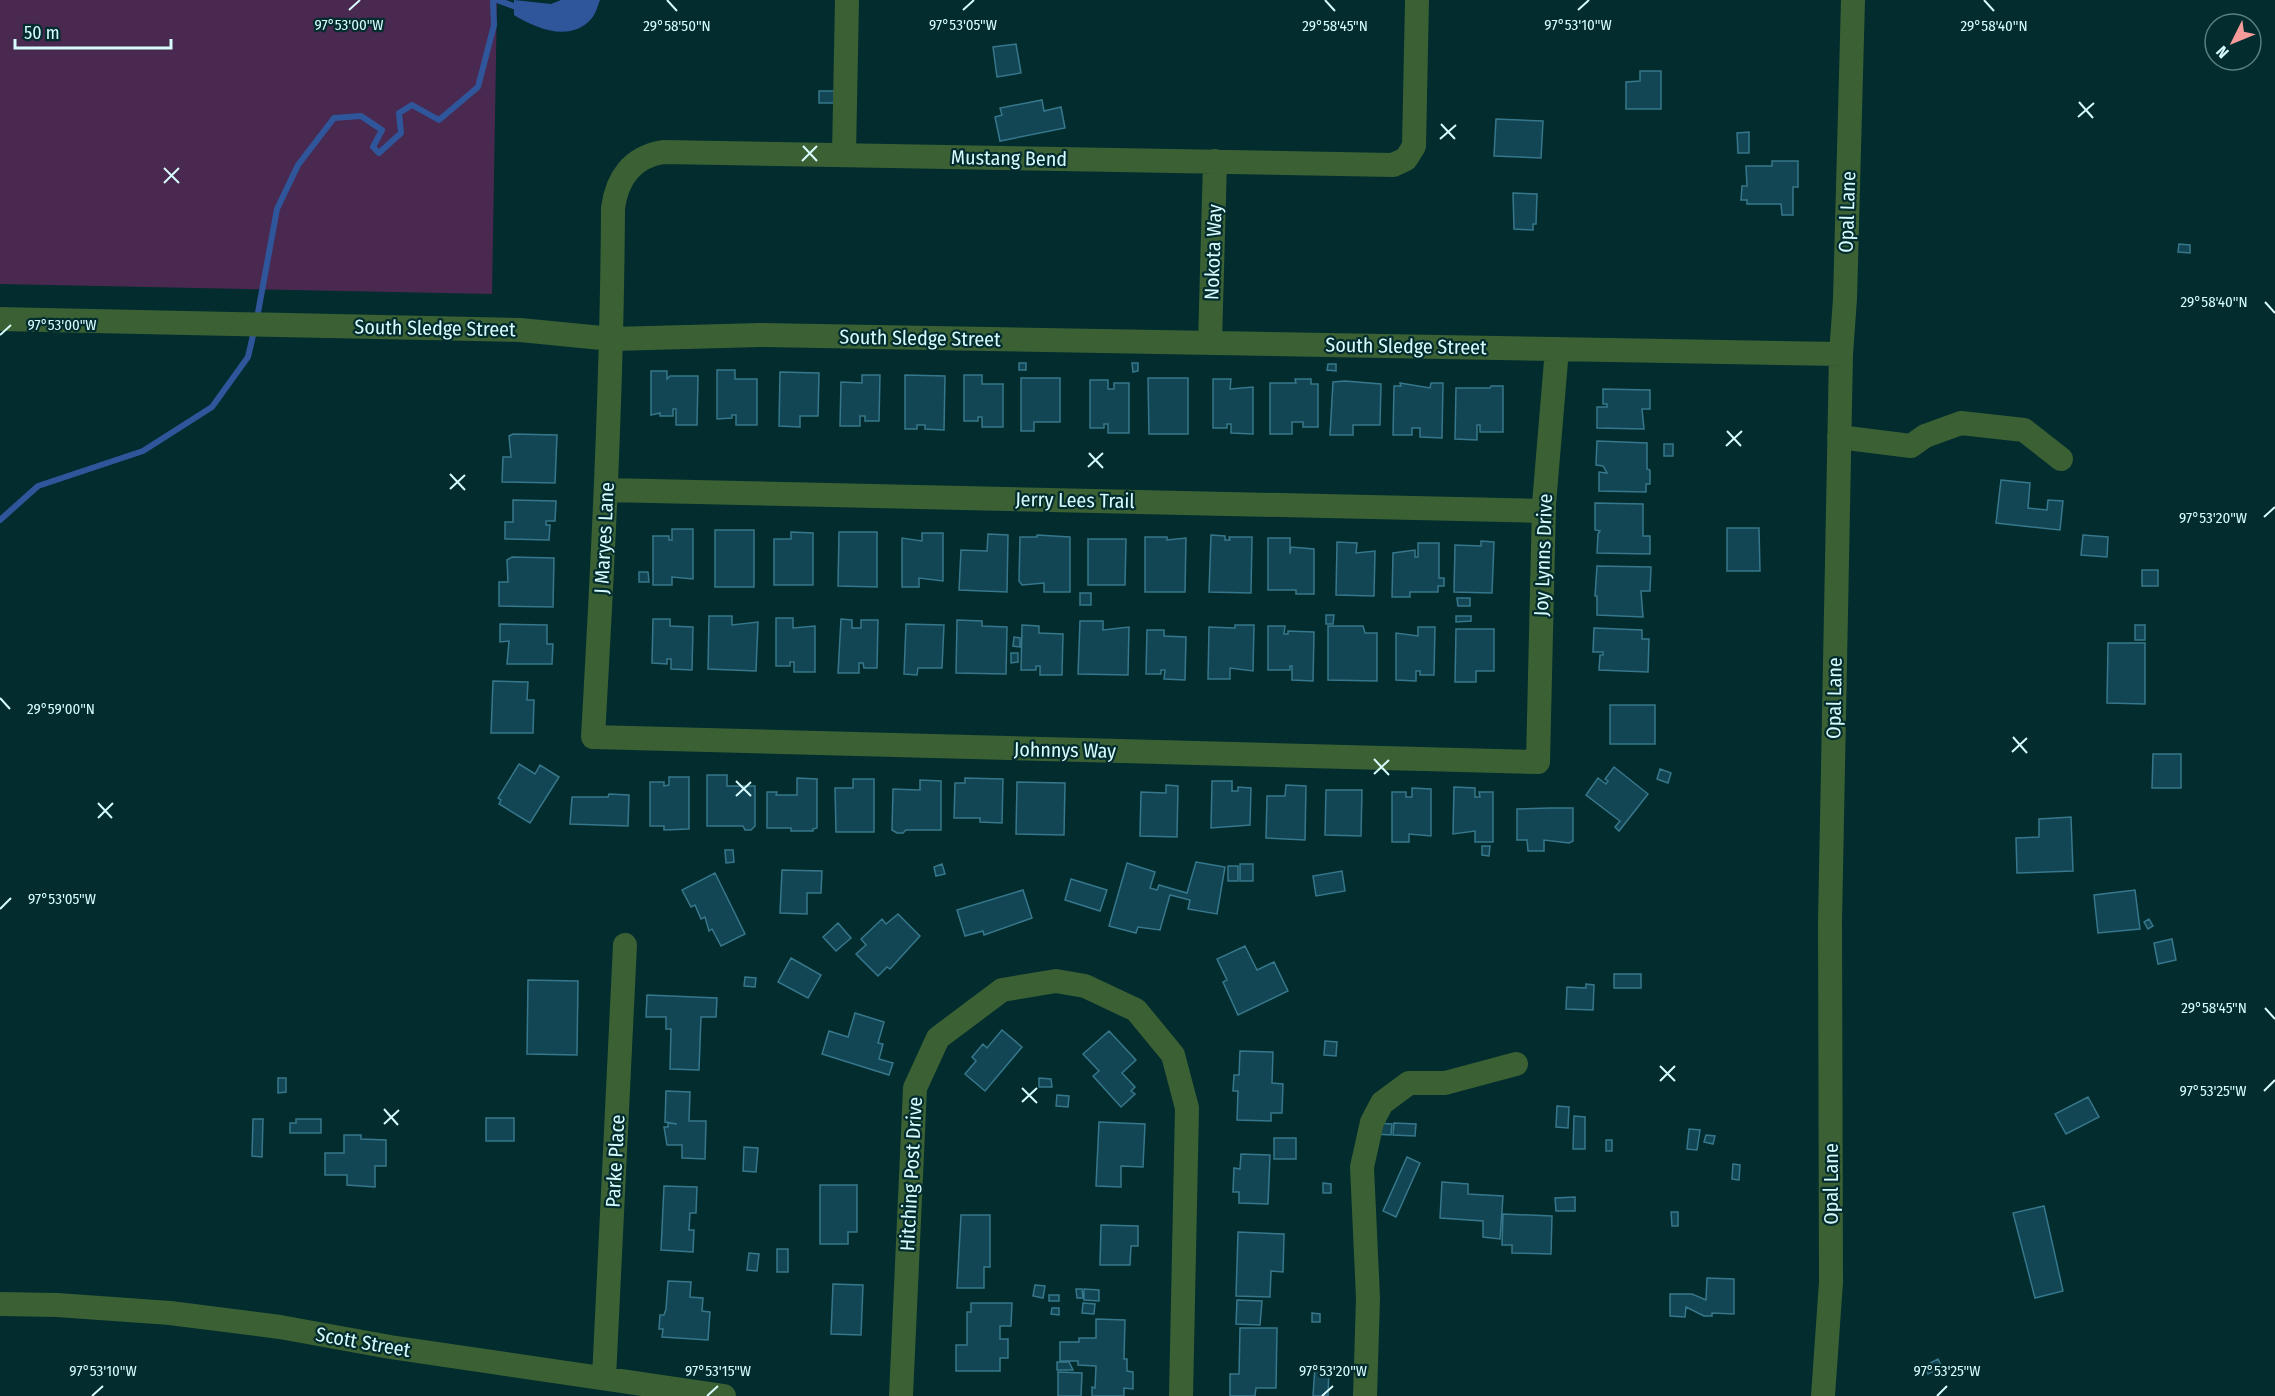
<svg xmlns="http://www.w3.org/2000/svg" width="2275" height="1396" font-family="'Fira Sans Condensed',sans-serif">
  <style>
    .green { fill: #49294f }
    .water { fill: #2f569b }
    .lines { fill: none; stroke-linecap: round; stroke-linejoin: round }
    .stream { stroke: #2f569b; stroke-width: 6 }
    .building { fill: #134655; stroke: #37778b; stroke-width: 1.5 }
    .minor { stroke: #3a6034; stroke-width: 24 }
    .ticks { fill: none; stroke: #d8fbfd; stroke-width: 2 }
    .labels { text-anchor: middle; stroke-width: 4.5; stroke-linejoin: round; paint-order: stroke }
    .street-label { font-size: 20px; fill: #d8fbfd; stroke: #022c2e }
    .ticks-label { font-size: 15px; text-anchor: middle; fill: #d8fbfd; stroke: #022c2e; stroke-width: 4.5; stroke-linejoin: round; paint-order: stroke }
  </style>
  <rect width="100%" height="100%" fill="#022c2e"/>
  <path class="green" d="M0 0H497L492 294 0 284Z"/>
  <path class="water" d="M514 0 551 4 561 0H600C598 5 596 13 592 18 571 43 537 29 514 15Z"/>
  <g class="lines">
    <path class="stream" d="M497 0 519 8
      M257 318 277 209 298 165 334 118 361 116 382 130 373 147 379 153 401 133 399 113 412 105 439 120 478 87 494 25 493 0
      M0 520 38 486 143 451 212 407 248 357 254 331"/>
  </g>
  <path class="building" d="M1016 44 1021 73 997 77 993 47Z
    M1640 71H1661V109H1626V82L1640 81Z
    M819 91H834V103H819Z
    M1042 100 1044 111 1061 107 1065 128 1000 141 995 117 1002 115 1000 108Z
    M1496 119 1543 121 1541 158 1494 156Z
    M1749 132V153H1738L1737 133Z
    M1772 161H1798V187H1793V215H1782L1781 204H1747V200H1741L1742 186H1747L1746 166H1772Z
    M1513 193 1537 194 1536 224H1533V230L1514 229Z
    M2179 244 2190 245V253L2178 252Z
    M1019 363H1026V370H1019Z
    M1132 363H1138V371L1133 372Z
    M1328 364H1336V371L1327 370Z
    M717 370H735V379H757V425H736V415H732V418L717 419Z
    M651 371H667V379L670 376H698L697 425H676V409H673V416H660V413L651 415Z
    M780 372 819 373 818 416H800V427L779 426Z
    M862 375H880L879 421H865V416H860V426H840L841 382 862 383Z
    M905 375 945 376 944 430 925 429V425H917V429H905Z
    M964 375H982V384H1003V427H982V417H978V421H964Z
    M1021 378H1060V422H1034V431H1021Z
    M1148 378H1188V434H1149Z
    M1213 379H1231L1230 389 1253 387V434L1231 433V424H1227V428H1213Z
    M1295 379H1311V384H1318V427H1303V422H1292V434H1270V383H1296Z
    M1090 380H1108V389H1114V383H1129V433H1108V424H1104V428H1090Z
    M1345 381 1381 384 1380 425H1353V435H1330L1333 382Z
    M1400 383 1430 388 1431 383H1443L1442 438 1420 437V428H1412V435H1393L1394 386H1401Z
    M1491 386H1503V432H1480V425H1477V440L1455 439 1456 388H1490Z
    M1603 389 1650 390V409H1642L1644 429 1597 428V407H1607V404H1603Z
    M513 434 557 435 555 483 502 482 503 457H511L509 436Z
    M1597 441 1647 443V469L1650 470V484H1646V492L1599 491V472L1607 473 1603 466 1596 465Z
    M1664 444H1673V456H1664Z
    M2001 480 2030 483 2028 508 2047 510 2048 500 2063 501 2060 530 1996 523Z
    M513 500 556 501 555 521H546V525H550L549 540 505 539V522H513Z
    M1595 503 1643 504V536H1650V554L1597 553 1598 534 1600 531 1595 530Z
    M1727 528H1759L1760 571H1727Z
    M672 529H693V579L672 577V585H653V536H669V540H672Z
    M715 530H754V587H715Z
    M791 532 813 533V585H774V539H791Z
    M839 532H877V587L838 586Z
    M922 533H943V581L919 578V587H902V538L922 541Z
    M988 534 1008 535 1007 592 959 590 961 550 987 551Z
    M1037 535 1070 537V592H1044V583L1022 585 1019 581 1020 537H1037Z
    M1211 535 1225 536V540H1230L1229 537H1252L1251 593 1209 592Z
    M2083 535 2108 537 2107 557 2081 555Z
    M1145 537H1167V540L1186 538 1185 592H1145Z
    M1268 538H1290V554L1291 547 1314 549V594H1296V590H1268Z
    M1088 539H1126L1125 585H1088Z
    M1481 541 1494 542 1492 593 1454 592 1455 545 1481 546Z
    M1337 542 1357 543 1356 553 1375 551 1374 596 1336 595Z
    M1418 543H1439V578H1444V586H1438V592H1410V597H1392L1393 553 1415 550V557H1418Z
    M512 557 554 558 553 607 499 606V582H508L507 560Z
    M1597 566 1651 567 1650 591H1641L1643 617 1597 615V596H1595Z
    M2142 570H2158V586H2142Z
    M639 572H648L649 582H639Z
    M1080 593H1091V605H1080Z
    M1457 598H1470V606H1458Z
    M1326 615H1334L1333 624H1326Z
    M709 616H732V625L758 622 756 671 708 669Z
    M1456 616H1471V621L1456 622Z
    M776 618H793V628L815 626V672H794V662H790V666H776Z
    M653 619H670V626L693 627 692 670 671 669V659H667V664L652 663Z
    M841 619 852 620V628H861V620H878L877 668H864L863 663H859V673H838Z
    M957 620 982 621V626L1007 627 1006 674 956 673Z
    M1080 621H1103V630L1129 627 1128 675 1078 674Z
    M500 624 547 625V644H553L552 664H507L509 641 500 642Z
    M906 624 944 625 942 668H918L917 675 904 674Z
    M1022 625 1039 626V633L1063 634 1062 675H1040V666H1036V670H1021Z
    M1235 625H1254L1253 671 1230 668V679H1208L1209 627 1235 628Z
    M2135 625H2145V640H2135Z
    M1268 626H1285L1284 634H1288V631L1314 632 1313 681 1292 680V666H1290V670H1268Z
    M1328 626H1363L1365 633H1377V681L1328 680Z
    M1418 627H1435L1434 675H1420V671H1416V681L1396 680V633L1418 636Z
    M1594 628 1642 630V639H1649L1648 672 1599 670 1600 655H1603V652H1593Z
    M1456 629H1494V671H1476V682H1455Z
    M1147 630H1164V636L1186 637 1185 680 1164 679 1165 670H1161V674H1146Z
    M1014 637 1020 638V647L1013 646Z
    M2108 643H2145V704L2107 703Z
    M1011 653H1018V662L1011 663Z
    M493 681 528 682 527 700H534L533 733H491Z
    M1610 705H1655V744H1610Z
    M2153 754H2181V788H2152Z
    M519 764 535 774 540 765 559 777 530 823 499 804 501 800 498 798Z
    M1614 767 1648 794 1619 831 1615 827 1620 821 1586 795 1598 778 1606 784 1608 781 1605 779Z
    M1660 769 1671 773 1668 783 1657 779Z
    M707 775H727V786H755V826L751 830H745L743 826H707Z
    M669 777H689V829L664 830V826H650V782H664V786L669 785Z
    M797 778 817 779V828L813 829V831H791V828H767V792H777L776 795H797Z
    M965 778 1003 779 1002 823 980 822V818H954L955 783H965Z
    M853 779H874V832H836L835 788H853Z
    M920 780 941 781V830H906L903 833H897L892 830 893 789 920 790Z
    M1212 781H1232V791H1238V787L1251 788 1250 825 1211 828Z
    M1017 782 1065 783 1064 835 1016 834Z
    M1166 785 1178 786 1177 837 1140 836 1141 792 1166 793Z
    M1286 785 1306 786 1305 840 1266 838 1267 796H1285Z
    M1454 787 1475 788V797H1480L1479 792H1493V842H1475V831L1453 834Z
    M1412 788 1431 789V836L1409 834V842H1392V792H1406V797H1412Z
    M1326 790H1362L1361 836 1325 835Z
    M609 794 629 795 628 826 570 824 572 797H608Z
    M1551 808H1573V841L1569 843 1544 840V851H1528L1527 840H1517V809Z
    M2071 817 2073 871 2017 873 2016 838 2039 837V819Z
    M1482 846H1490L1489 856 1482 855Z
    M725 850H733L734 862 726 863Z
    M1196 862 1225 867 1217 914 1188 909 1190 900 1170 895 1160 930 1138 927 1136 933 1109 926 1127 863 1155 872 1150 888 1157 890 1159 885 1187 893Z
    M942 864 945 874 936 876 934 867Z
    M1240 864H1253V881H1240Z
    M1228 866H1238V881H1228Z
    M782 870 822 871 821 893H807V914L780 913Z
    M1342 871 1345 891 1316 896 1313 876Z
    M715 873 745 934 721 946 712 929 709 931 705 917 701 919 695 905 691 907 682 890Z
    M1071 879 1107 890 1100 911 1065 900Z
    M1023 890 1032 918 984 935 983 931 965 936 957 910Z
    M2135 890 2140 929 2098 933 2094 895Z
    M898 914 920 936 890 969 887 967 878 976 856 954 866 945 861 939 882 919 886 924Z
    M2149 919 2153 926 2148 929 2144 922Z
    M838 923 851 938 836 951 823 937Z
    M2172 939 2176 960 2158 964 2154 943Z
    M1245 946 1257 970 1274 962 1288 991 1238 1015 1223 982 1227 980 1217 959Z
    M791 958 821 975 808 998 778 982Z
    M1614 974H1641V988H1614Z
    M745 977 756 978 755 987 744 986Z
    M528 980 578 981 577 1055 527 1054Z
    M1586 984 1594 985 1593 1010 1566 1009 1567 987 1586 988Z
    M647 995 717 998 716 1017H701L699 1070 670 1069 671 1029H666V1017H646Z
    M855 1013 884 1022 878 1043 883 1044 879 1059 893 1063 889 1075 822 1054 829 1031 848 1037Z
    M1002 1030 1022 1047 985 1091 965 1074 976 1061 972 1057 983 1044 987 1048Z
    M1109 1031 1136 1060 1122 1073 1135 1087 1131 1091 1135 1094 1121 1107 1093 1076 1099 1071 1083 1054Z
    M1325 1041 1337 1042 1336 1056 1324 1055Z
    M1240 1051 1273 1052 1272 1083 1283 1084 1282 1113H1271V1121L1237 1120 1238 1091H1233L1234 1075H1239Z
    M278 1078H286V1092L278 1093Z
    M1039 1078 1051 1079 1052 1087H1039Z
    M666 1091 690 1092 689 1121H706L705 1159 682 1158V1145H667L664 1127H668V1123L677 1124 665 1122Z
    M1057 1095 1069 1096 1068 1107 1056 1106Z
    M2088 1097 2099 1117 2066 1134 2055 1114Z
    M1557 1106 1569 1107 1568 1128 1556 1127Z
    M1574 1116 1585 1117V1149H1573Z
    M486 1118H514V1141H486Z
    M253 1119H263L262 1157 252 1156Z
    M296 1119H321V1133H290V1123H296Z
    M1099 1122 1145 1124 1143 1167 1121 1166V1187L1096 1186Z
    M1375 1123 1392 1124 1391 1135 1375 1134Z
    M1394 1123 1416 1124 1415 1136 1393 1135Z
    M1689 1129 1700 1130 1697 1150 1687 1149Z
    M344 1135H361V1139L386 1140V1166H375V1187L347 1185V1175H325V1153H344Z
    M1706 1135 1715 1136 1713 1144 1704 1142Z
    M1274 1138H1296V1159H1274Z
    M1606 1140H1612V1151H1606Z
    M744 1147 758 1148 756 1172 743 1171Z
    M1241 1154 1270 1155 1268 1204 1239 1203V1192H1233L1234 1168 1240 1169Z
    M1407 1157 1420 1163 1396 1217 1383 1211Z
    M1733 1164 1740 1165 1739 1180 1732 1179Z
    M1442 1182 1468 1184V1194L1503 1196 1500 1239 1483 1237V1221L1440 1218Z
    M1323 1183 1331 1184V1193H1323Z
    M820 1185H857V1232H848V1244H820Z
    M664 1186 697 1187 696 1213H690L689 1230H694L693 1252 661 1250Z
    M1575 1197V1211H1556L1555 1198Z
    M2044 1206 2063 1291 2035 1298 2013 1213Z
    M1671 1212H1678V1226H1672Z
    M1503 1214 1552 1216 1551 1254 1512 1253V1245H1502Z
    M961 1215H990V1267H984V1288H957Z
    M1101 1225 1138 1226V1246H1131L1130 1265H1100Z
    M1238 1232 1284 1234 1283 1272 1271 1271 1270 1297 1236 1296Z
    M777 1249H788V1272H777Z
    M749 1253 759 1254 757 1271 747 1270Z
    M1707 1278 1734 1279V1314L1712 1313V1316H1704L1686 1307 1685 1317 1670 1316V1294H1692L1706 1300Z
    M668 1281 691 1282 690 1297 703 1298 702 1311 710 1312 708 1340 662 1337 663 1329H659L660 1315H664L666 1309Z
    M833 1284 863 1285 861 1335 831 1334Z
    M1035 1285 1045 1286 1043 1298 1033 1296Z
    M1076 1289H1082L1083 1298H1077Z
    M1084 1289 1099 1290V1301L1084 1300Z
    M1049 1295H1059V1301H1049Z
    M1237 1300 1262 1301 1260 1325 1236 1324Z
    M971 1303H1012L1011 1326H1000V1339H1008V1358H1000V1371H956V1345H967V1312H971Z
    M1083 1303 1095 1304 1094 1314 1082 1313Z
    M1052 1308H1059V1315L1051 1314Z
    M1312 1313 1320 1314V1322H1312Z
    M1096 1319 1125 1320 1124 1359H1127V1371L1133 1372V1389L1124 1388V1396H1092V1387L1095 1388 1096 1366 1078 1365V1361H1060V1342H1079V1338H1096Z
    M1240 1328H1277L1276 1388H1256L1255 1396H1230V1374H1239Z
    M1938 1359 1942 1367 1928 1374 1924 1366Z
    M1057 1362H1069L1073 1370H1057Z
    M1315 1366 1329 1367 1328 1396H1313Z
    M1058 1372 1082 1373 1081 1396H1058Z"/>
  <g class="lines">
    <path class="minor" d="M1417 0 1414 146 1406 159 1393 165 663 152C632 157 617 178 613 208 612 385 603 561 593 737L1538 762 1544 504 1557 349
      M844 154 847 0
      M0 319 520 330 612 339 761 335 1841 354
      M1210 343 1215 161
      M1839 437 1911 446 1925 436 1961 423 2024 430 2061 459
      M606 490 1544 511
      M0 1304 57 1305 170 1313 280 1327 390 1347 724 1396
      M604 1378 625 945
      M901 1396 915 1088 938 1038 1002 990 1056 981 1085 986 1136 1010 1173 1055 1187 1108 1181 1396
      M1365 1396 1368 1298 1362 1167 1372 1122 1382 1103 1409 1083H1445L1516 1064
      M1823 1396 1831 1282 1830 922 1841 354 1845 299 1853 0"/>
  </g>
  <path class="ticks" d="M667 0 677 11M1325 0 1335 11M1984 0 1994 11M349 10 360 0M963 10 974 0M1578 10 1589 0M2079 102 2093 118M2078 117 2094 103M1441 124 1455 139M1440 139 1456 125M803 146 817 161M802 161 817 146M164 168 179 183M164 183 179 168M2265 302 2275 313M0 335 11 325M1727 431 1741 446M1726 446 1742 431M1089 453 1103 468M1088 467 1103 453M450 474 465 490M450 489 465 475M2264 517 2275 507M0 698 10 709M2013 737 2027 753M2012 752 2027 738M1374 759 1389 775M1374 774 1389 760M736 781 751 796M736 796 751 782M98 803 112 818M98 818 113 803M0 909 11 898M2265 1008 2275 1019M1660 1066 1675 1081M1660 1081 1675 1066M1022 1088 1037 1103M2264 1091 2275 1080M1022 1102 1037 1088M384 1109 398 1125M384 1124 399 1110M92 1396 103 1386M707 1396 718 1386M1322 1396 1333 1386M1937 1396 1947 1386"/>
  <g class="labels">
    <g class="street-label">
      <text transform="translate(1009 158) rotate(1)" y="7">Mustang Bend</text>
      <text transform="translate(1847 212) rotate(-88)" y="7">Opal Lane</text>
      <text transform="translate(1213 252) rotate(-88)" y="7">Nokota Way</text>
      <text transform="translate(435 328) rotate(1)" y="7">South Sledge Street</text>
      <text transform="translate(920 338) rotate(1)" y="7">South Sledge Street</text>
      <text transform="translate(1406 346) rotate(1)" y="7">South Sledge Street</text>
      <text transform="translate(1075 500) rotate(1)" y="7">Jerry Lees Trail</text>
      <text transform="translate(604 538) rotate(-87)" y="7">J Maryes Lane</text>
      <text transform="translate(1543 555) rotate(-88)" y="7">Joy Lynns Drive</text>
      <text transform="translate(1834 698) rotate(-89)" y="7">Opal Lane</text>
      <text transform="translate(1065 750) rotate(1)" y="7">Johnnys Way</text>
      <text transform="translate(615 1161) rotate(-87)" y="7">Parke Place</text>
      <text transform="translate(911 1174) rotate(-87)" y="7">Hitching Post Drive</text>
      <text transform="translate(1831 1184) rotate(-90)" y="7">Opal Lane</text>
      <text transform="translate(363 1342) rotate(10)" y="7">Scott Street</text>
    </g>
  </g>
  <g class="ticks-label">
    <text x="349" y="30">97°53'00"W</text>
    <text x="963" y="30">97°53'05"W</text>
    <text x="1578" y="30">97°53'10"W</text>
    <text x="677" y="31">29°58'50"N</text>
    <text x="1335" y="31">29°58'45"N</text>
    <text x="1994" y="31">29°58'40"N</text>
    <text x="2214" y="307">29°58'40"N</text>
    <text x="62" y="330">97°53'00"W</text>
    <text x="2213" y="523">97°53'20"W</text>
    <text x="61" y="714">29°59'00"N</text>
    <text x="62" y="904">97°53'05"W</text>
    <text x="2214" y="1013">29°58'45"N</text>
    <text x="2213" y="1096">97°53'25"W</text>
    <text x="103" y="1376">97°53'10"W</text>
    <text x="718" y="1376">97°53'15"W</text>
    <text x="1333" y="1376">97°53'20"W</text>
    <text x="1947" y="1376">97°53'25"W</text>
  </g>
  <g transform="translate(2233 42) rotate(227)"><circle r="28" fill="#022c2e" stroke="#587f81" stroke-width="1.5"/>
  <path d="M0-4.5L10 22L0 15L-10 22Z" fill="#f59b99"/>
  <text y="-9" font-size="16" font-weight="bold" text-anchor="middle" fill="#d8fbfd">N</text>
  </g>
  <path d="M15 39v9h156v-9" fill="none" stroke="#d8fbfd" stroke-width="3"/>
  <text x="24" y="39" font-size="18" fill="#d8fbfd" stroke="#022c2e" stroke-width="4.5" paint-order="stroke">50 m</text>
</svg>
